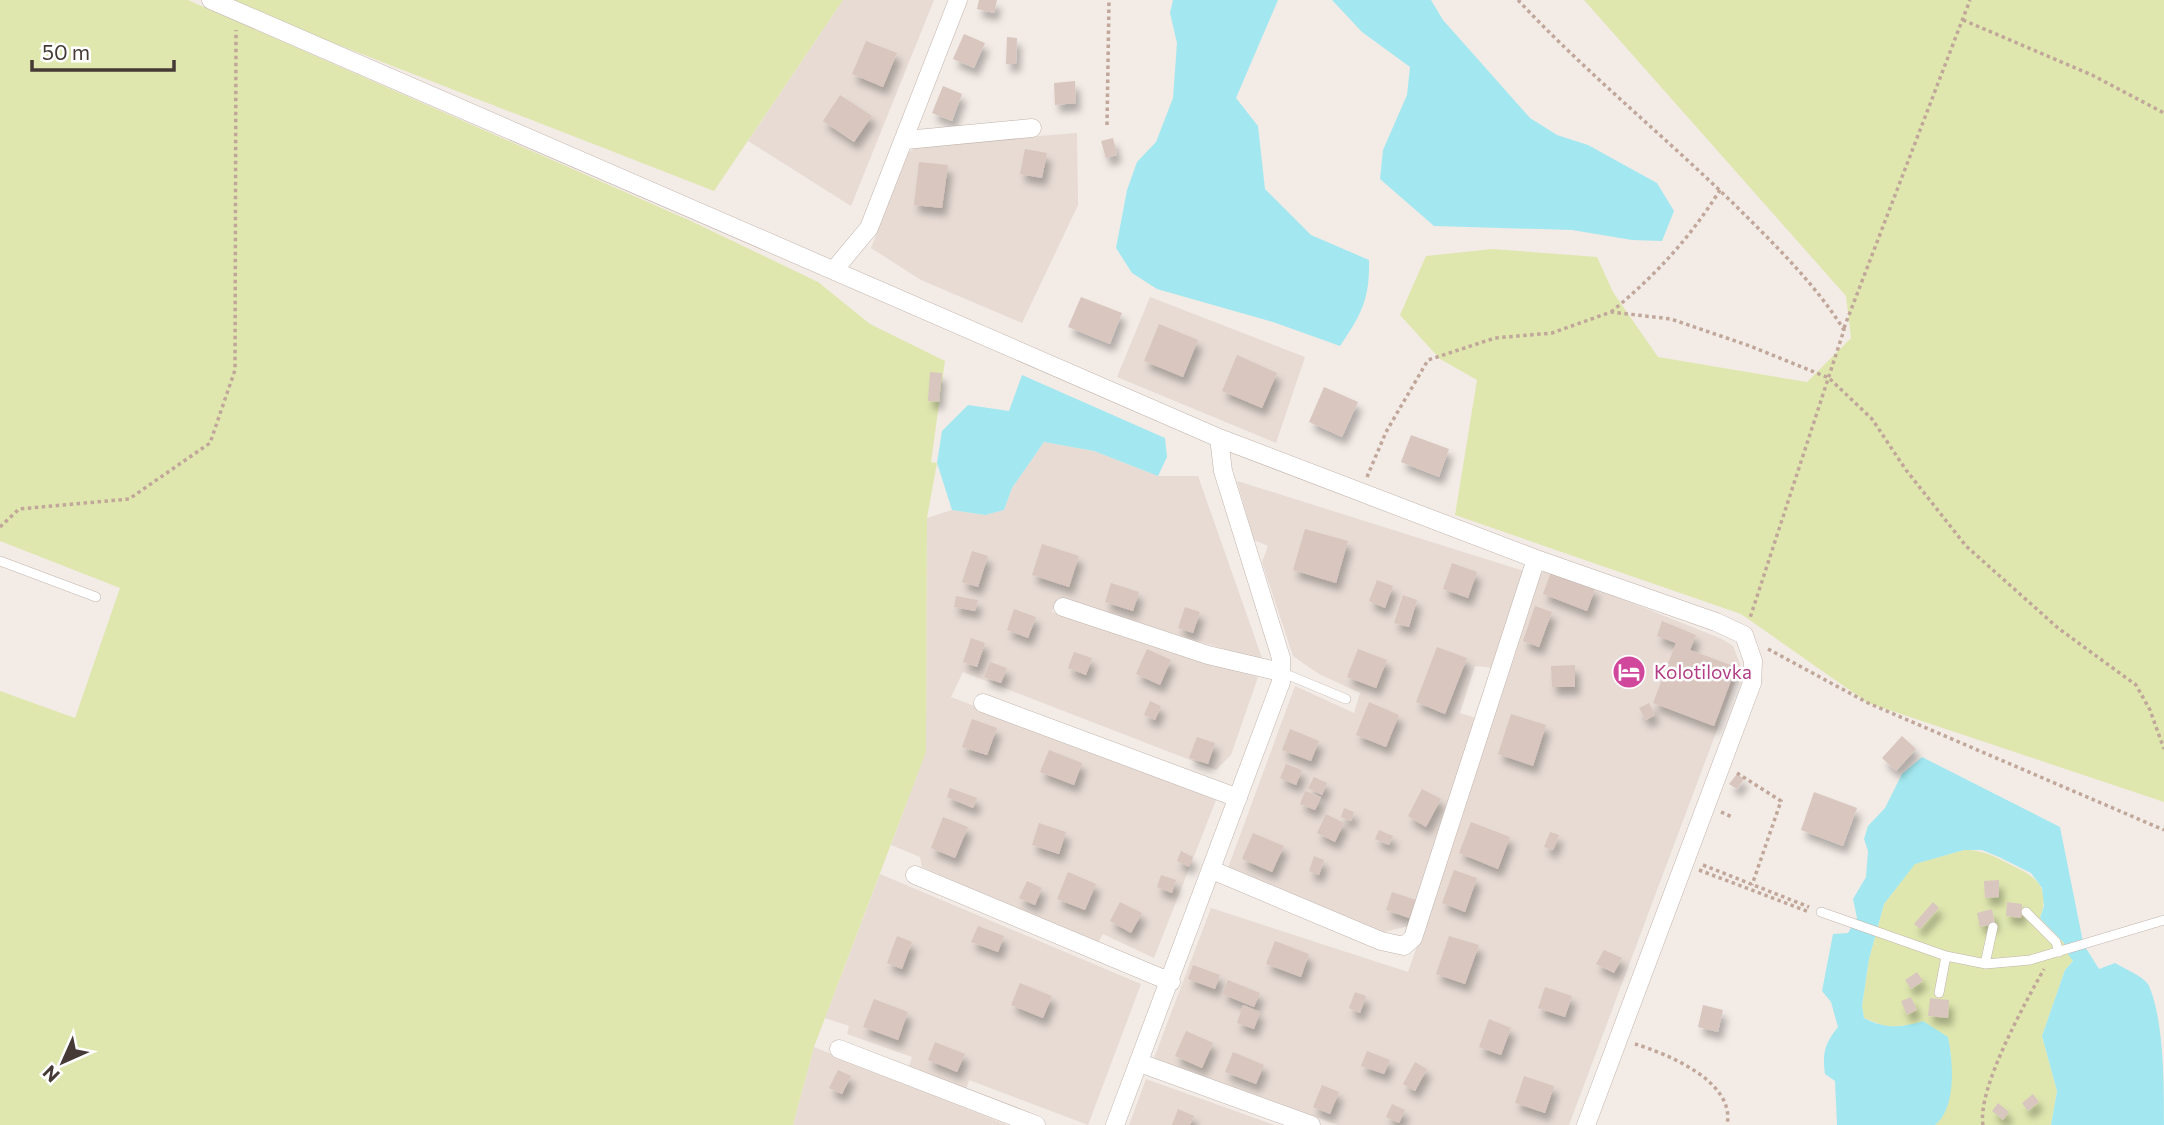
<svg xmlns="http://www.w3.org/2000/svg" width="2164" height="1125" font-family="Commissioner,sans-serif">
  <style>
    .residential { fill: #e7dbd4 }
    .green { fill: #dfe7af }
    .water { fill: #a3e8f0 }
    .building { fill: #d8c6bf; filter: url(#shadow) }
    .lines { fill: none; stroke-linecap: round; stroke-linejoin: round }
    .lane-casing { stroke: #c1b3ac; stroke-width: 10 }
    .street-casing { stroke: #c1b3ac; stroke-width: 19 }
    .path { stroke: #c0a79a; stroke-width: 3.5; stroke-dasharray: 3.5 3.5; stroke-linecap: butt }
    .lane { stroke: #fff; stroke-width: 9 }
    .street { stroke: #fff; stroke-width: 18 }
    .labels { text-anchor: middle; stroke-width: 5; stroke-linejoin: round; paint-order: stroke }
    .hotel-label { font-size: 19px; fill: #b23c85; stroke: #fff; text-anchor: start }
  </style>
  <defs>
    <filter id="shadow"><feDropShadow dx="4.5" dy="8" stdDeviation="3.5" flood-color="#0004"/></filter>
  </defs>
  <rect width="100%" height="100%" fill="#f3ebe6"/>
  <path class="residential" d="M843 0H934L851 206 748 141Z
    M1077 133 1078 205 1022 323 921 280 871 248 909 152 919 145Z
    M1150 297 1305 357 1276 443 1117 377Z
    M1044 442 1094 451 1158 476H1198L1263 661 1058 598 1052 612 1193 659 1258 677 1231 755 1216 770 963 672 951 697 1216 800 1154 958 1103 934 1097 944 922 867 920 857 891 845 926 751 927 518 952 510 985 515 1004 510 1012 488Z
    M1237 481 1524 571 1494 668 1475 666 1460 713 1479 719 1409 926 1384 932 1228 868 1295 686 1354 713 1360 693 1319 674 1293 656 1262 562 1268 546 1254 540Z
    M1547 569 1722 639 1733 646 1741 666 1569 1125H1338L1154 1058 1211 908 1408 972 1457 833 1537 577Z
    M880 874 1141 984 1088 1125 969 1080 965 1092 908 1069 912 1057 847 1034 849 1026 825 1018Z
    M814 1047 1007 1125H793Z
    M1146 1079 1274 1125H1129Z"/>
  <path class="green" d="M0 0H188L691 221 818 282 870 324 945 361 931 462 937 463 927 518 926 752 814 1047 793 1125H0V691L75 718 120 588 0 541Z
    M223 0H843L714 191Z
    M1584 0H2164V802L1868 703 1741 614 1455 515 1477 380 1440 359 1400 315 1426 256 1493 249 1597 257 1613 292 1658 357 1807 382 1851 338 1846 296Z
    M1964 850C1986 850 1997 858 2015 867 2039 878 2050 890 2040 918L2064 943 2073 961 2065 970 2042 1036 2057 1091 2051 1125H1935L1947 1107 1951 1053 1911 1025 1887 1027 1864 1018 1862 1006 1869 959 1884 904 1914 864Z"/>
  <path class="water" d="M1173 0H1278L1236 98 1258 126 1265 189 1311 235 1369 260C1370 299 1361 315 1340 346L1273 322 1157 289 1132 273 1116 248 1127 190 1137 162 1156 142 1173 98 1177 43 1170 13Z
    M1332 0H1431L1443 20 1530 118 1557 135 1588 145 1657 183 1674 211 1662 241 1632 240 1572 230 1434 226 1380 179 1383 150 1407 95 1410 67 1362 32Z
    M1022 375 1165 438 1167 457 1158 476 1094 451 1044 442 1012 488 1004 510 985 515 952 510 937 463 942 431 968 405 1009 411Z
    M1922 757 2060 827 2083 942 2066 950 2064 943 2040 918 2044 906 2042 888 2031 873 1999 857 1982 850H1964L1915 864 1884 904 1869 959 1862 1006 1864 1018C1885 1029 1901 1028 1923 1021L1948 1037C1953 1061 1957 1108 1935 1125H1837L1835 1081 1825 1074C1822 1053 1825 1043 1838 1027L1831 1002 1822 991 1833 934 1848 933 1857 918 1853 899 1866 877 1868 851 1864 839 1868 826 1885 808 1902 774Z
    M2084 945 2099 969 2115 963C2125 969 2141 975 2148 984 2164 1017 2164 1085 2164 1125H2051L2057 1091 2042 1036 2065 970 2073 961 2067 953Z"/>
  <path class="building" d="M979 0H997L994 13 977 9Z
    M964 34 985 43 974 68 953 59Z
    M1007 37 1017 38 1016 64H1006Z
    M866 41 897 53 883 87 852 74Z
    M1075 81 1076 103 1055 105 1054 83Z
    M943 86 962 94 952 121 932 113Z
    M840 95 872 116 854 142 823 121Z
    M1113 138 1117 155 1106 158 1101 141Z
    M1025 149 1047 153 1042 178 1020 174Z
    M919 162 948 165 942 208 914 205Z
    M1081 297 1122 313 1110 344 1068 327Z
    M1159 324 1198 340 1183 377 1144 361Z
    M1237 355 1277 373 1262 408 1222 391Z
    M930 372 942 373 939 402 928 401Z
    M1324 387 1358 402 1342 437 1309 422Z
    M1411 435 1449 449 1439 477 1401 462Z
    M1305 529 1348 541 1336 583 1293 570Z
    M1042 544 1079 556 1069 587 1032 575Z
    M972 551 988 556 978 587 962 582Z
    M1452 563 1477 572 1468 598 1443 589Z
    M1551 572 1595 589 1587 611 1543 594Z
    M1377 580 1393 586 1385 608 1369 601Z
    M1111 583 1139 592 1133 611 1105 602Z
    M1403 595 1417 600 1409 627 1394 623Z
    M956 596 978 600 975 611 954 607Z
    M1535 606 1552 612 1539 647 1523 641Z
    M1185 607 1200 612 1193 633 1178 628Z
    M1014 609 1036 617 1028 638 1007 630Z
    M1662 621 1696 635 1690 650 1736 667 1714 726 1653 703 1676 643 1657 636Z
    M971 638 985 643 977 667 963 662Z
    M1437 647 1467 658 1445 714 1416 702Z
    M1147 649 1171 660 1160 685 1136 674Z
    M1358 649 1387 660 1376 688 1347 677Z
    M1074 652 1092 658 1086 675 1068 668Z
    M990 662 1007 668 1001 683 984 677Z
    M1575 665V687H1552L1551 666Z
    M1150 701 1161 706 1155 720 1144 715Z
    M1369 702 1399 715 1386 747 1356 735Z
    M1649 703 1655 715 1646 720 1639 708Z
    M1511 714 1546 725 1533 766 1498 754Z
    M972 719 997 728 987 755 962 747Z
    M1290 729 1319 741 1311 761 1282 750Z
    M1902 736 1916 749 1896 771 1882 758Z
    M1197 737 1215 743 1208 764 1189 758Z
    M1049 750 1082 763 1074 785 1040 772Z
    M1286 764 1302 770 1296 785 1280 778Z
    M1737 774 1744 779 1737 789 1729 784Z
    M1314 777 1327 783 1322 795 1308 788Z
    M950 788 977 798 973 808 947 797Z
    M1422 789 1441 799 1426 827 1408 816Z
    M1305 791 1321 797 1315 810 1300 804Z
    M1814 792 1857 808 1843 846 1801 830Z
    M1344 808 1354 812 1351 821 1341 817Z
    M1326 814 1344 823 1335 842 1317 833Z
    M943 817 968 827 955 858 931 848Z
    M1471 822 1510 837 1498 869 1459 853Z
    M1039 823 1066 832 1059 854 1032 845Z
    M1379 830 1393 836 1389 845 1375 839Z
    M1550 832 1559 835 1553 850 1544 847Z
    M1253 833 1284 846 1272 872 1242 859Z
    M1181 851 1193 857 1189 867 1177 861Z
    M1314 856 1324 860 1319 875 1309 871Z
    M1454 870 1477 878 1465 912 1442 903Z
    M1068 872 1096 884 1085 910 1057 899Z
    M1161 875 1176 880 1172 893 1157 887Z
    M1999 880V897L1985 898 1984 881Z
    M1027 881 1042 888 1035 905 1019 898Z
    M1392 892 1416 900 1409 918 1386 910Z
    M1120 902 1142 913 1131 933 1110 921Z
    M1933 902 1939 908 1920 929 1914 924Z
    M2007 902 2022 904 2021 918 2006 916Z
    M1992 909 1995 924 1980 927 1977 913Z
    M978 926 1004 936 998 952 971 942Z
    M897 936 912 942 902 969 887 963Z
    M1449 936 1479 945 1465 984 1436 974Z
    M1275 941 1309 954 1301 977 1266 964Z
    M1604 950 1622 958 1614 973 1596 964Z
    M1193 965 1220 975 1215 989 1188 979Z
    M1917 972 1923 981 1911 989 1905 980Z
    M1228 980 1260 993 1254 1007 1222 994Z
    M1020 983 1052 996 1043 1018 1011 1005Z
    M1545 987 1572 996 1565 1017 1538 1008Z
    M1355 992 1366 996 1360 1013 1349 1008Z
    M1911 997 1917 1010 1907 1015 1901 1001Z
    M1930 998 1949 1000 1948 1018 1928 1016Z
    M874 999 908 1012 898 1040 863 1027Z
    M1243 1005 1260 1012 1254 1029 1237 1023Z
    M1703 1005 1723 1010 1718 1032 1698 1027Z
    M1489 1019 1511 1028 1501 1055 1479 1047Z
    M1186 1031 1213 1043 1202 1068 1175 1056Z
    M935 1042 965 1054 957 1072 928 1060Z
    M1367 1051 1390 1060 1384 1074 1361 1066Z
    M1233 1052 1264 1065 1256 1084 1225 1072Z
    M1415 1062 1427 1069 1415 1091 1403 1084Z
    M838 1070 851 1076 842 1094 829 1088Z
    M1524 1076 1554 1086 1545 1113 1515 1103Z
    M1322 1085 1339 1092 1330 1114 1313 1107Z
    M2033 1094 2039 1102 2028 1111 2022 1103Z
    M1998 1103 2009 1112 2003 1120 1992 1111Z
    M1392 1104 1405 1110 1399 1123 1386 1117Z
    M1178 1109 1194 1116 1190 1125H1172Z"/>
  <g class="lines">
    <defs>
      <path id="lane" d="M0 561 96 597
        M1281 672 1346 699
        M1821 912 1946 956 1986 964 2030 960 2164 920
        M2026 912 2056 942 2059 952
        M1985 964 1993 927
        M1939 993 1946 956"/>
      <path id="street" d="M211 0 1219 438 1536 559 1716 622 1744 635 1753 661 1752 683 1586 1125
        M906 140 1032 128
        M834 270 869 228 958 0
        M1063 607 1208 655 1281 672
        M983 703 1238 798
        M1212 870 1381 941 1404 946 1413 938 1536 559
        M915 875 1171 982
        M839 1049 1036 1125
        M1140 1063 1311 1125
        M1115 1125 1281 682V658L1223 471 1219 438"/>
    </defs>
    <use href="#lane" class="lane-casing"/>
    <use href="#street" class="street-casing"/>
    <path class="path" d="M1518 0C1590 77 1672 142 1747 217 1782 252 1817 287 1844 330L1750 618
      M1963 20 2092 75 2164 113
      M1107 125 1109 0
      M1611 312C1655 276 1690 238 1720 190
      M1844 328 1970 0
      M1367 477 1386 432 1428 360 1495 338 1552 333 1611 312 1671 319 1750 346 1829 378 1872 419 1906 470 1966 546 2058 628 2136 685 2150 710 2164 749
      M0 527 19 509 129 499 210 443 235 370 236 30
      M1768 649 1868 703 2164 830
      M1737 773 1781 801 1752 885
      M1721 812 1732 817
      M1703 865 1809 907
      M1699 870 1809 912
      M1635 1044C1668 1054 1736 1082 1727 1125
      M1983 1125C1977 1089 2025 1003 2044 969"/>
    <use href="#lane" class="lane"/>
    <use href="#street" class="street"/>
  </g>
  <defs>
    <symbol id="hotel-disc" viewBox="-11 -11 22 22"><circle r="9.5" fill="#d1479c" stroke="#fff"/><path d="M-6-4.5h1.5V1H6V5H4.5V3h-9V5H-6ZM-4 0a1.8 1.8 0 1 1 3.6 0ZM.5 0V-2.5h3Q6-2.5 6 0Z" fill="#fff"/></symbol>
  </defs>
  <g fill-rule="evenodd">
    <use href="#hotel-disc" x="1610" y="653" width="38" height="38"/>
  </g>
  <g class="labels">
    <g class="hotel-label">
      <text x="1654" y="679">Kolotilovka</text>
    </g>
  </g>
  <g transform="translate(63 1062) rotate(225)" stroke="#ffffff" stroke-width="5" paint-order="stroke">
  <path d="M0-5L12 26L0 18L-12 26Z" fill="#463a36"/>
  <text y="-10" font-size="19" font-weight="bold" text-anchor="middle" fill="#463a36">N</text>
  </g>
  <path d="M32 60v10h142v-10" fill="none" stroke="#463a36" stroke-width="3.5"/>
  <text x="42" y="60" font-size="21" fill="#463a36" stroke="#ffffff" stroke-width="5" paint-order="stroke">50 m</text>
</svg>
